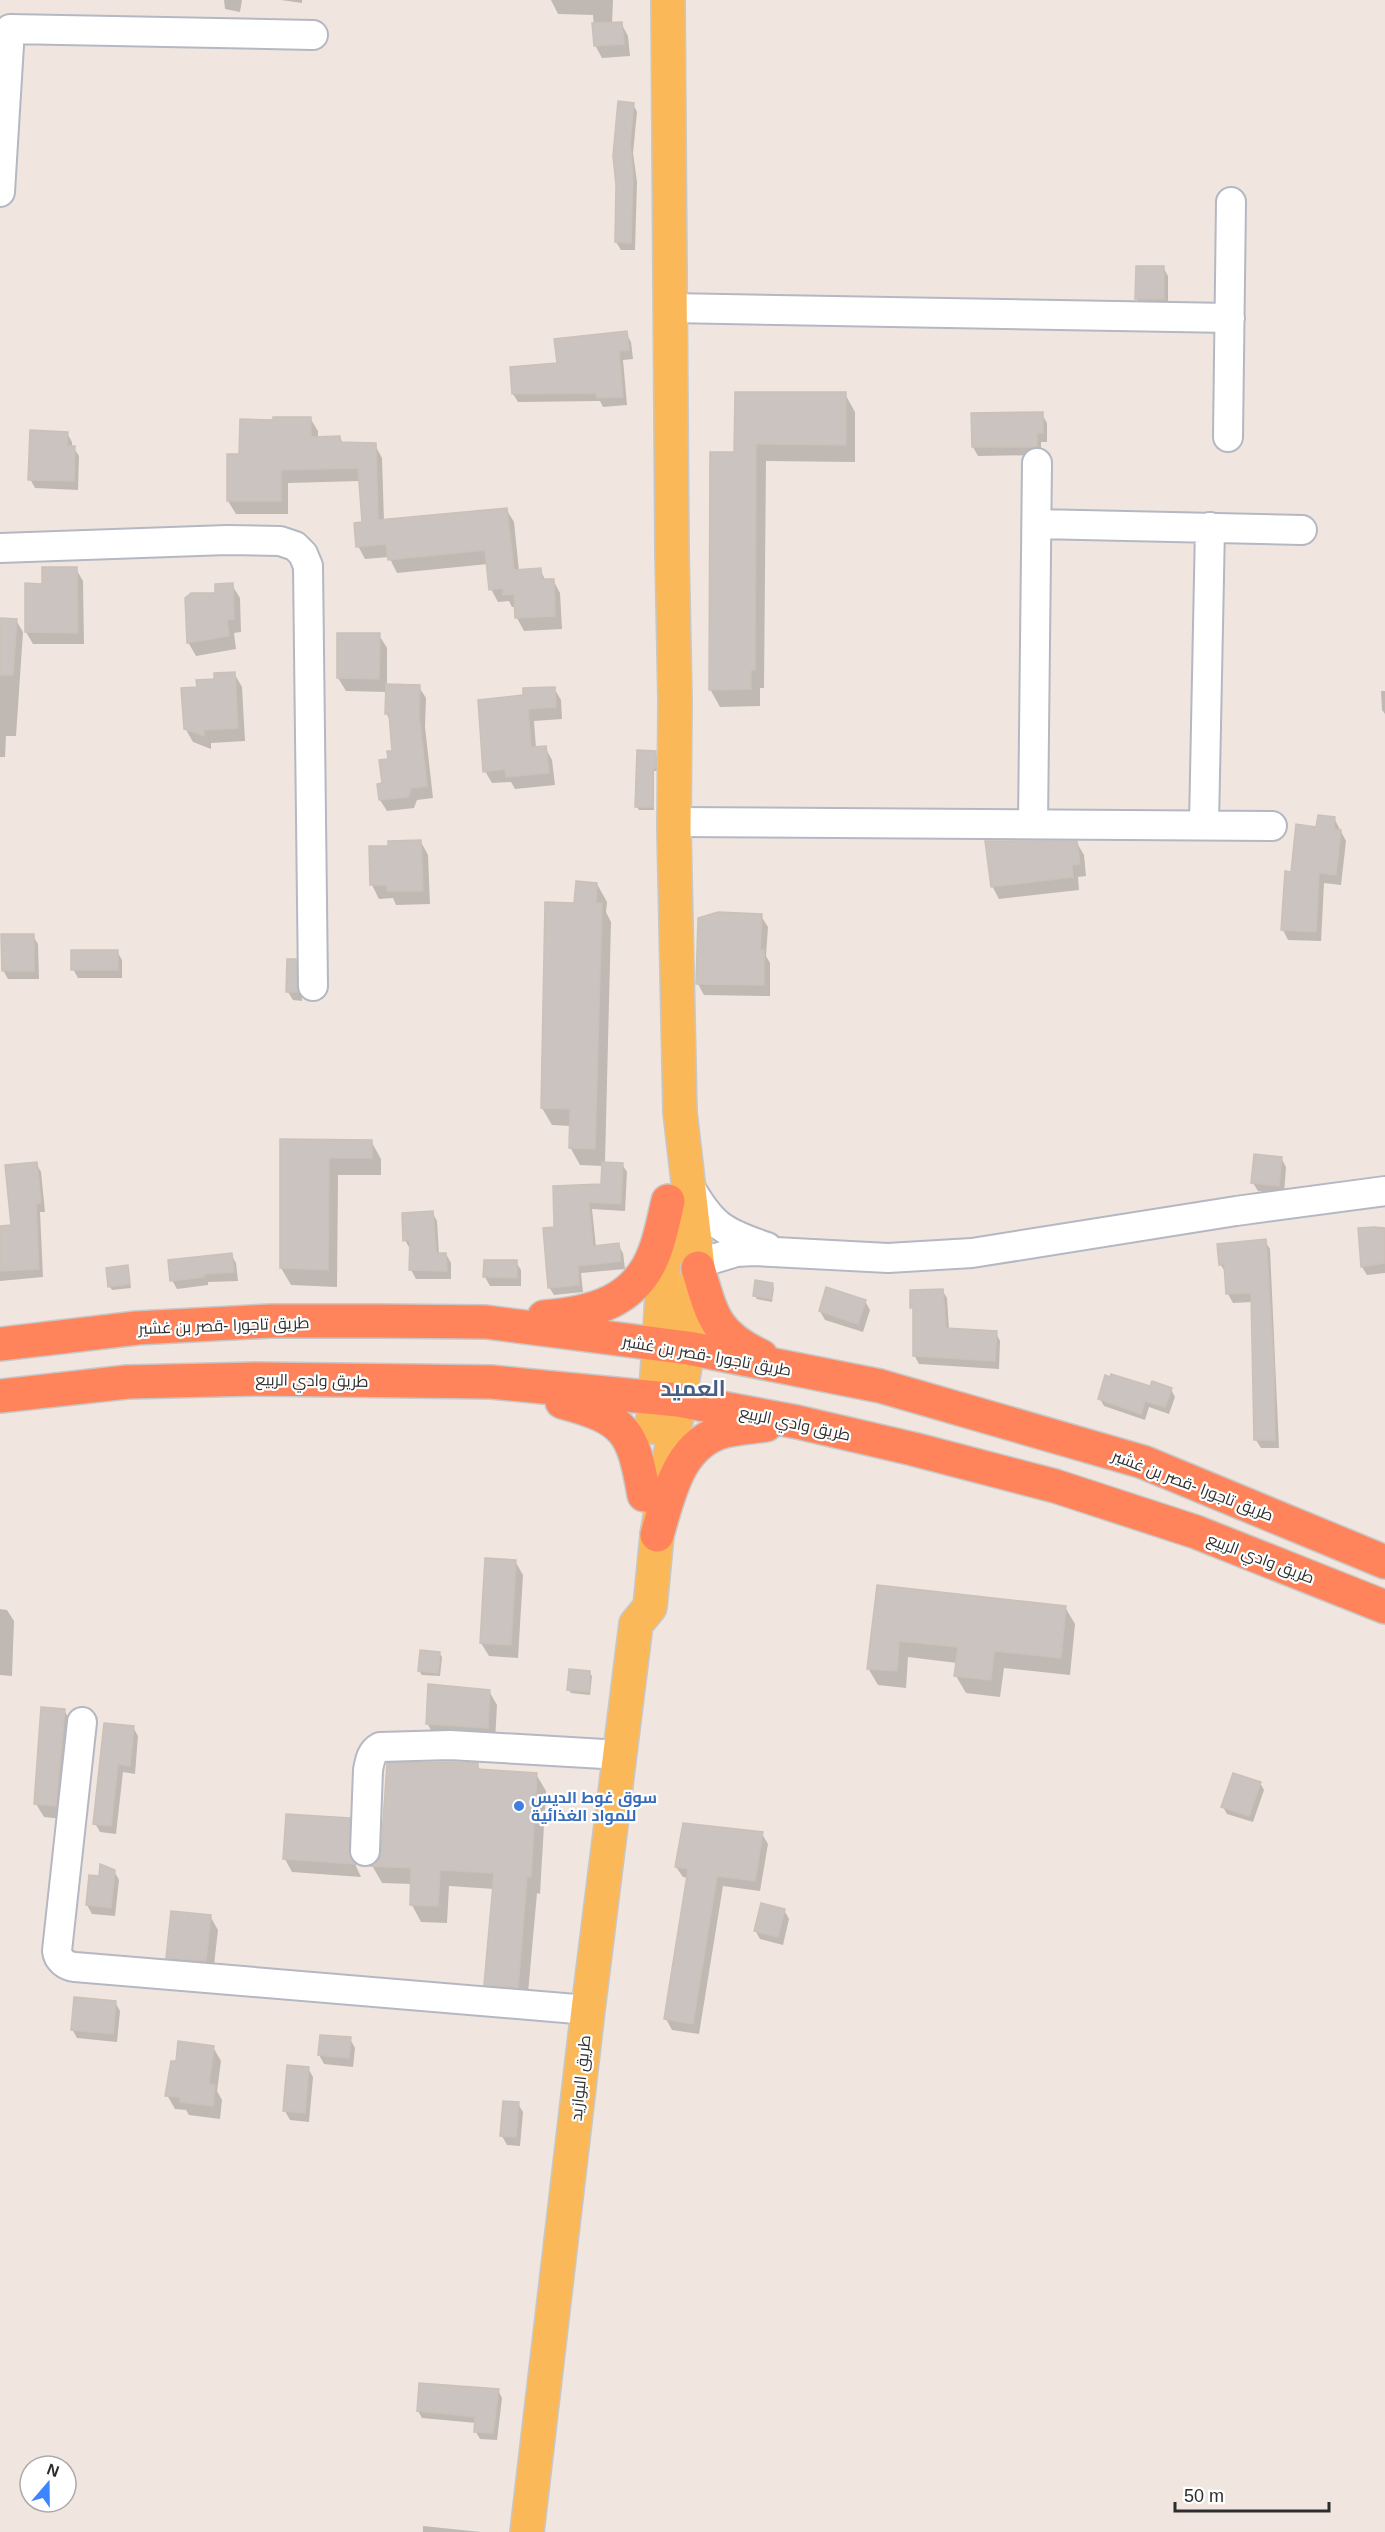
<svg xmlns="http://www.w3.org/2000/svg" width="1385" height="2532" font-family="Arial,Cairo,sans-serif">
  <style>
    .shadow { fill: #0003 }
    .building { fill: #cbc3bf; stroke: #ccc1b8; stroke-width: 1.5 }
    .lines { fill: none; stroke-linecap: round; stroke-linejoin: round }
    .minor-casing { stroke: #b3b8c2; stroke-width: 32 }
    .major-casing { stroke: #c8c8c8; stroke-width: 36 }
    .highway-casing { stroke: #c8c8c8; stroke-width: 36 }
    .minor { stroke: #fff; stroke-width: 28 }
    .major { stroke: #fbb859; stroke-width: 33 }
    .highway { stroke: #ff845b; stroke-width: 33 }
    .shop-dot { fill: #3f7fe0; stroke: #fff; stroke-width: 2 }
    .labels { text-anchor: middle; stroke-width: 4.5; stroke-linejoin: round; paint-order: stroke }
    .street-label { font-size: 16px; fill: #2d2d2d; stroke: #fff }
    .shop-label { font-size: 16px; font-weight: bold; fill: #366cbe; stroke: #fff; text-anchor: start }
    .district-label { font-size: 22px; font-weight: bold; fill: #495e83; stroke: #fff }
  </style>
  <rect width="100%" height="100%" fill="#f0e6df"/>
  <path class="shadow" d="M224 0H242L240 12 225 9Z
    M281 0H302V3Z
    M551 0H613L612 24 621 23 628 36 630 56 602 58 595 45 593 15 558 14Z
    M633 104 637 112 633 153 637 182 635 250H621L616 242Z
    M1163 267 1168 276V308L1142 307 1137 299Z
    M626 333 631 342 633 359 623 360 627 405 603 407 600 401 518 402 513 394 559 364Z
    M845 394 855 412V462L766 461 764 688H760V706L720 707 710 689 736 454Z
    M1042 414 1047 423V442H1041V455L978 456 973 447Z
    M310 418 318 431V438L340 437 343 444 375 445 382 458 384 521 506 509 514 522 519 571 540 570 546 581 553 580 560 593 562 629 524 631 517 618 516 607H512L509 601 498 602 491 589 488 564 397 573 389 557 365 559 358 546 364 523 360 481 288 483V514H236L228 501 241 456V421Z
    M67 433 72 442V448H74L79 456 78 490 35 488 30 479Z
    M76 569 83 581 84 644H33L26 632 44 585Z
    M232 585 240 598 241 632 234 633 236 649 196 656 188 642 217 594Z
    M0 619 16 620 23 632 16 736H6L5 757H0Z
    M379 635 387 648V685L419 687 426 698 425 727 433 798 417 800 414 808 387 811 380 800 393 752 391 722 386 713 387 692 346 691 338 678Z
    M234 673 242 687 245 741 211 743V749L193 742 185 728 198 688Z
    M554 688 561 700 562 719 534 721 536 748 545 747 552 760 555 785 515 789 511 782 492 783 485 771 525 697Z
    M1381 691H1385V714L1382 710Z
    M655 752 657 756V771H654V810H639L637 807Z
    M1334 818 1346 841 1341 885 1324 883 1321 941 1288 940 1283 930 1292 874 1317 828Z
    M421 842 428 855 430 904 396 905 393 898 379 899 372 885 389 847Z
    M1077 843 1084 855 1086 876 1078 877 1079 890 999 899 992 886Z
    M597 884 607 902 606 912 611 922 605 1163 622 1164 627 1172 625 1211 592 1209 596 1247 618 1245 623 1253 625 1269 581 1273 583 1292 554 1295 549 1287 556 1228 602 1185 603 1166 580 1165 570 1147 571 1126 552 1125 542 1108 575 904Z
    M761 916 768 927 766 956 770 963V996L704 995 698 984Z
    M33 936 38 944 39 979H8L3 970Z
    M117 951 122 960V978H78L73 969Z
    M295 961 300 970 302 1001 293 1000 288 992Z
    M282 1141H371L381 1159V1175H338L337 1287 291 1285 281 1268Z
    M1281 1158 1286 1167 1284 1194 1258 1191 1253 1183Z
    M36 1163 41 1172 45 1212H40L43 1277 0 1281V1228L13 1226Z
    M432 1212 437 1221 439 1254H446L451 1263V1279H416L411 1270 410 1249 405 1240Z
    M1385 1229V1273L1367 1275 1362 1267Z
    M1265 1241 1270 1249 1279 1448H1261L1256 1440 1252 1302 1233 1303 1228 1294 1226 1273 1220 1264Z
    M231 1254 236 1263 238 1281 208 1282V1285L177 1289 172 1280Z
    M516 1262 521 1270V1286H490L485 1277Z
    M127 1266 131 1288 112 1290 110 1287Z
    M772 1284 774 1288 772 1302 757 1299 754 1295Z
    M942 1290 947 1298 949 1330 996 1333 1000 1341 999 1369 919 1364 914 1355 915 1312 912 1308Z
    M865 1301 870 1310 863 1332 825 1320 820 1311Z
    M1151 1388 1171 1389 1175 1397 1169 1414 1149 1407 1145 1420 1104 1406 1100 1399Z
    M515 1561 523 1575 518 1658 489 1656 481 1643Z
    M878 1587 1065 1607 1075 1624 1070 1675 1004 1668 1000 1697 966 1693 956 1676 957 1663 908 1657 906 1688 878 1685 868 1668Z
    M0 1609 7 1610 14 1621 12 1676 0 1675Z
    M439 1653 442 1657 440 1676 422 1675 419 1671Z
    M589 1672 592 1676 590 1695 571 1693 569 1690Z
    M489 1691 497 1705 495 1741 435 1737 427 1723Z
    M64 1710 72 1724 63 1819 44 1817 36 1804Z
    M106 1724 133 1727 138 1736 135 1774 123 1772 116 1834 100 1832 95 1823Z
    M477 1765 481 1771 536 1774 546 1791 540 1894 537 1893 527 2004 495 2001 485 1984 494 1889 449 1886 447 1923 421 1922 412 1905V1884L382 1883 373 1867Z
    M1260 1783 1264 1790 1253 1822 1227 1814 1223 1807Z
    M349 1819 357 1833 356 1866 361 1877 292 1872 285 1859Z
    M762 1834 768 1844 760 1891 723 1886 699 2034 672 2030 666 2019 688 1878 683 1877 676 1867Z
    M114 1871 119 1880 115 1916 92 1914 87 1905 100 1878Z
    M784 1910 789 1919 783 1945 760 1939 755 1930Z
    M210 1916 218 1930 213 1974 176 1971 168 1958Z
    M115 2002 120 2011 117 2042 77 2038 72 2029Z
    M350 2039 355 2048 353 2067 324 2064 319 2055Z
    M213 2047 221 2061 217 2091 222 2100 220 2119 189 2115 186 2110 175 2109 167 2095 177 2063Z
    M308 2068 313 2077 309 2122 290 2120 285 2111Z
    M518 2104 523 2112 520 2146 507 2145 502 2136Z
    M498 2390 502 2398 497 2440 480 2439 476 2432V2423L422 2418 418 2411Z
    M423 2526 481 2532H423Z"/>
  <path class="building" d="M622 22 624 44 594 46 592 23Z
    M618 101 634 103 630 144 633 173 631 243 615 242 616 185 613 156Z
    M1136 266H1164V299H1135Z
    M627 331 629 350 619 351 623 397 597 398 596 393 512 394 510 367 557 363 554 339Z
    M735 392H846V445L756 444 755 670H751V689L709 690 710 452H734Z
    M1043 412V433H1037V447H972L971 413Z
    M273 417H311V437L340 436V442L376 443 378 520 507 508 514 570 541 568 542 579H554L555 616 515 618 514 594 503 595V588L489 590 485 550 388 560 386 544 356 547 354 523 362 522 358 468 281 470V501H227V454H239L240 419 273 420Z
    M30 430 68 432 67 446H75L74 481 28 480Z
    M42 567H77L78 633 25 632V583L42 584Z
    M233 583 234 619 227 620 229 636 187 643 185 598 191 593H215V584Z
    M0 618 17 619 13 675H0Z
    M337 633H380L379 679 337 678Z
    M235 672 238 728 204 730V736L184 729 181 688 197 687 196 680 214 679V673Z
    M386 684 420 685 419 714 427 786 411 788 408 797 379 800 377 784 382 783 379 760 388 759 387 751H392L389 714H385Z
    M555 687 556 707 528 709 531 747 546 746 549 773 506 777 505 769 483 772 478 700 523 695V688Z
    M637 750 656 751 655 768H653V807H635Z
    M1318 815 1335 817 1334 829 1341 830 1336 875 1319 873 1316 932 1281 930 1285 871 1291 872 1296 824 1316 827Z
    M421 840 423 891H387V885H370L369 846H388V841Z
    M985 841H1077L1080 864 1072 865 1073 877 991 887Z
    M576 881 597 883 596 903H602L595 1149 569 1148 570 1109 541 1108 545 902 574 903Z
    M718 912 762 914 760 950H764V985L696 984 698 918Z
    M1 934H34V971H2Z
    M71 950H118V970H71Z
    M287 959H296L298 992H286Z
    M280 1139 372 1140V1158H329L328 1270 280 1268Z
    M1254 1154 1282 1157 1279 1186 1251 1183Z
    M37 1162 41 1203 36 1204 39 1269 0 1271V1226L11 1225 5 1165Z
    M602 1162 623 1163 621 1204 589 1202 593 1246 619 1243 621 1261 578 1266 579 1285 548 1288 543 1228 554 1227 553 1186 601 1184Z
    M433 1211 436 1253H446L447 1271 409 1270 410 1240 403 1241 402 1213Z
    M1374 1227 1385 1228V1263L1361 1267 1358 1228Z
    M1266 1239 1274 1364 1275 1440H1254L1251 1293 1226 1294 1224 1264 1219 1265 1217 1244Z
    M232 1253 234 1272 204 1274V1277L170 1281 168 1260Z
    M484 1260H517V1278L483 1277Z
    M128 1265 130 1284 108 1287 106 1268Z
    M755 1280 773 1283 771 1299 753 1296Z
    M826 1287 866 1300 858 1324 819 1311Z
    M943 1289 946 1328 997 1331 995 1361 913 1356V1308H910V1290Z
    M1111 1374 1150 1386 1152 1381 1172 1388 1165 1407 1145 1401 1141 1414 1098 1399 1105 1375 1110 1377Z
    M485 1558 516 1560 511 1645 480 1643Z
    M877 1585 1066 1606 1061 1658 994 1651 991 1680 954 1676 958 1647 899 1641 897 1671 867 1669Z
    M420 1650 440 1652 438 1673 418 1671Z
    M569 1669 590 1671 589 1692 567 1690Z
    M428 1684 490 1690 488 1728 426 1724Z
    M41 1707 65 1709 56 1806 34 1804Z
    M104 1723 134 1726 130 1766 118 1764 111 1826 93 1824Z
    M450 1762 478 1763V1769L537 1773 531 1877H527L518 1988 484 1985 494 1873 440 1870 438 1906 410 1905 411 1868 371 1866 379 1860 381 1852 387 1763Z
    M1233 1773 1261 1782 1249 1816 1221 1807Z
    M286 1814 350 1818 349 1851 355 1864 283 1859Z
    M683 1823 763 1832 755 1881 717 1876 693 2024 664 2019 688 1869 675 1867Z
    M100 1864 115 1870 111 1908 86 1905 89 1875 99 1876Z
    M761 1903 785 1909 778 1937 754 1931Z
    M171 1911 211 1915 206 1961 166 1958Z
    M74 1997 116 2001 113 2034 71 2030Z
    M320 2035 351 2037 349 2058 318 2055Z
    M178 2041 214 2046 209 2084 215 2085 213 2106 180 2102V2097L165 2096 171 2061H176Z
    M287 2065 309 2067 305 2113 283 2111Z
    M503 2101 519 2102 516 2137 500 2136Z
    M419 2383 499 2389 493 2433 474 2432 475 2417 417 2411Z"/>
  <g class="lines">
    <defs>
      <path id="minor" d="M0 192 10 29 313 35
        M670 308 1230 318
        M1228 437 1231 202
        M1037 524 1302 530
        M0 548 227 540 280 541 295 546 303 554 308 566 313 986
        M674 822 1272 826
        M1033 824 1037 463
        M1204 825 1210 527
        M689 1185C712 1226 723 1232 767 1247
        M697 1264 736 1252 755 1251 888 1258 972 1253 1236 1211 1385 1191
        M82 1722 57 1951C58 1960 66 1966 75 1967L588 2010
        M365 1851 368 1770C370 1760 371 1752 380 1747L450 1745 621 1755"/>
      <path id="major" d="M652 1427C660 1361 661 1296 666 1230
        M636 1624 650 1607 657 1535 688 1348 698 1268 680 1112 674 830 675 700 672 552 668 0
        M527 2532 588 2010 636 1624"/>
      <path id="highway" d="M698 1268C712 1315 714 1334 761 1356
        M544 1317C592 1313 637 1302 655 1251 661 1235 664 1218 668 1201
        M0 1344 137 1328 271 1321H380L486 1322 688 1348 880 1386 1143 1462 1385 1562
        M0 1396 127 1382 257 1379 491 1382 678 1400 797 1422 913 1449 1055 1486 1196 1532 1385 1607
        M562 1402C626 1419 633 1431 644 1495
        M657 1535C669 1495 678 1443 725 1431 738 1428 753 1427 766 1425"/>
    </defs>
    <use href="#minor" class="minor-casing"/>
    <use href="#major" class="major-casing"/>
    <use href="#highway" class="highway-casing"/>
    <use href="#minor" class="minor"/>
    <use href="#major" class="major"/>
    <use href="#highway" class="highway"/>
  </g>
  <circle class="shop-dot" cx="519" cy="1806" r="6"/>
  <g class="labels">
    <g class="street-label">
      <text transform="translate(224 1325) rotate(-2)" y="6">طريق تاجورا -قصر بن غشير</text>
      <text transform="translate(707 1355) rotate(10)" y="6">طريق تاجورا -قصر بن غشير</text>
      <text transform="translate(312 1380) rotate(1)" y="6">طريق وادي الربيع</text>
      <text transform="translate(795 1423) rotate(12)" y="6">طريق وادي الربيع</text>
      <text transform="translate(1193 1485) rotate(21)" y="6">طريق تاجورا -قصر بن غشير</text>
      <text transform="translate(1261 1558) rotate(21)" y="6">طريق وادي الربيع</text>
      <text transform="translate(580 2078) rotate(-84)" y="6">طريق البوازيد</text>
    </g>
    <g class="shop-label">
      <text x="531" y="1803">سوق غوط الديس<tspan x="531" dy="18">للمواد الغذائية</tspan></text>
    </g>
    <g class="district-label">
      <text x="693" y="1396">العميد</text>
    </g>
  </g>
  <g transform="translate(48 2484) rotate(20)"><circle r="28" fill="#ffffff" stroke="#ababab" stroke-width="1.5"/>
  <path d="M0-4.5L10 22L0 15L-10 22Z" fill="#3d84ff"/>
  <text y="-9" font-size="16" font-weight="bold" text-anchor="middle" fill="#2d2d2d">N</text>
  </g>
  <path d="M1175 2502v9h154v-9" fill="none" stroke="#2d2d2d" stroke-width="3"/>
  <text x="1184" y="2502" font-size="18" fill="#2d2d2d" stroke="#ffffff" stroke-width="4.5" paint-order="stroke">50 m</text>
</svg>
